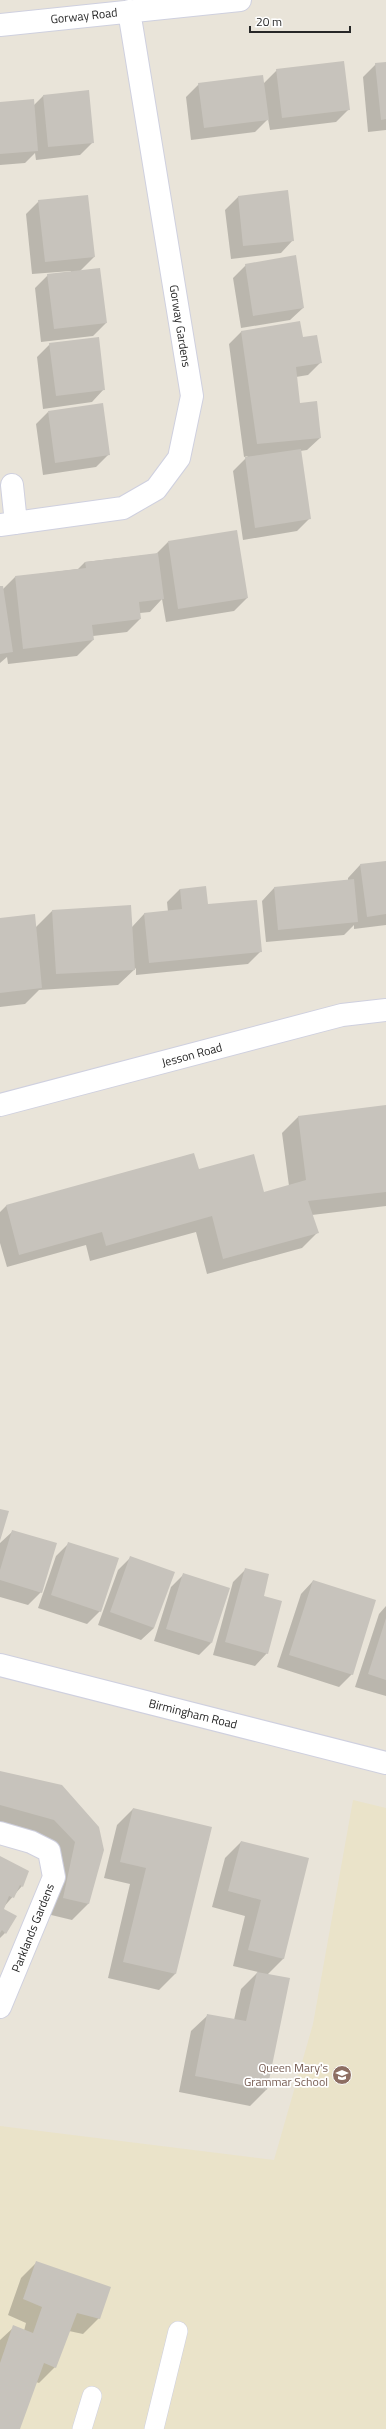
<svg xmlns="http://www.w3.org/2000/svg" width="386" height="2429" font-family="'Titillium Web',sans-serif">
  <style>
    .education { fill: #eae3c9 }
    .shadow { fill: #0003 }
    .building { fill: #c7c3bc }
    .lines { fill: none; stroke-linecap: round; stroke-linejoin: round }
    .lane-casing { stroke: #cfd0df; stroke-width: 20 }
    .street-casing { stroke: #cfd0df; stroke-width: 24 }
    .secondary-casing { stroke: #cfd0df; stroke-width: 24 }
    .lane { stroke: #fff; stroke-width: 19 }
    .street { stroke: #fff; stroke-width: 22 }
    .secondary { stroke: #fff; stroke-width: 22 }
    .labels { text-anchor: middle; stroke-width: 3.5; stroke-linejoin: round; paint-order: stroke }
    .street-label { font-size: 12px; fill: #272727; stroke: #fff }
    .education-label { font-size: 12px; fill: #785e54; stroke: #fff; text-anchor: end }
  </style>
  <rect width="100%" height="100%" fill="#e9e4d9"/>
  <path class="education" d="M353 1800 386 1808V2429H0V2126L274 2160 313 2024Z"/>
  <path class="shadow" d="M386 63V130L368 132 363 77 376 64Z
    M277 70 349 109 336 122 270 130 268 119 255 132 191 140 186 97 199 84 264 83Z
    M88 92 93 142 80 155 36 160 35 153 25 163 0 165V103L34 105 43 96Z
    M287 191 293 240 281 253 231 259 225 210 238 197Z
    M39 201 94 257 79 272 106 323 93 336 41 342 35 288 48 275 71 273V271L32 274 26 214Z
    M246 265 303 308 290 320 241 328 233 278Z
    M242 331 302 339 321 362 308 375 296 377 299 404 320 438 307 450 300 451 309 519 297 531 243 540 233 471 248 456 244 457 229 344Z
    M50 344 104 389 92 402 43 409 37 357Z
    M48 412 109 454 96 467 43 475 36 424Z
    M168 542 247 598 234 611 166 622 162 599 150 612 140 613V619L127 632 93 636V640L77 656 8 664 7 657 0 663V587L2 590 15 577 78 569 85 562 156 554Z
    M386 862V925L354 929V925L344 935 266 942 262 901 274 888 348 881V878L360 865Z
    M180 889 207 905 261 951 248 964 136 975V968L118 985 39 990 25 1004 0 1007V919L35 928 52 911 130 907 132 927 144 914 168 912 167 902Z
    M386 1106V1206L312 1215 318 1232 302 1248 207 1274 196 1232 90 1261 86 1245 7 1267 0 1243V1212L6 1206 193 1154 198 1170 264 1193 289 1186 282 1133 298 1117Z
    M13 1531 41 1592 28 1605 0 1597V1543Z
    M69 1543 100 1611 87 1624 38 1608 56 1556Z
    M131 1557 154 1628 141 1640 98 1625 118 1570Z
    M246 1569 262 1597 267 1653 255 1666 213 1655 233 1582Z
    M183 1575 211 1643 199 1655 154 1641 171 1587Z
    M313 1581 352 1674 339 1687 277 1667 301 1594Z
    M386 1606V1696L355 1687 379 1614Z
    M0 1772 98 1827 88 1904 72 1920 47 1914 59 1859 0 1825Z
    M133 1809 211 1828 175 1974 159 1990 108 1978 130 1884 104 1878 117 1825Z
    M241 1842 284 1958 267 1975 289 1979 266 2090 250 2106 179 2092 191 2031 208 2015 234 2020 241 1989 258 1972 233 1966 245 1916 212 1907 225 1858Z
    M0 1857 22 1886 2 1909 5 1933 0 1938Z
    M37 2262 99 2318 83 2334 69 2331 55 2367 39 2383 36 2382 19 2429H0V2340L14 2327 24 2331 26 2323 8 2315 21 2278Z"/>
  <path class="building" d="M344 61 350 110 282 118 276 69Z
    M386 62V119L381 120 375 63Z
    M263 75 269 120 204 128 198 83Z
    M89 90 94 143 48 147 43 95Z
    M34 99 38 151 0 154V102Z
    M288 190 294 241 243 246 238 196Z
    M88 195 95 257 45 262 38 200Z
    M296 255 304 308 253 316 245 264Z
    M100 268 107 323 54 329 47 274Z
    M300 321 303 337 317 335 322 363 296 367 300 403 317 401 321 438 257 444 241 331Z
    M99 337 105 390 56 396 49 343Z
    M103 403 110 455 55 463 48 411Z
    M301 449 311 519 255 528 245 457Z
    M237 530 248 598 178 609 168 541Z
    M158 553 164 599 139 602 141 619 92 625 94 640 23 649 15 576 86 568 85 562Z
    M0 586H3L13 652 0 654Z
    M386 861V914L367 917 360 864Z
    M354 879 358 922 278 930 274 887Z
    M206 886 208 904 257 900 262 952 149 963 144 913 182 909 180 889Z
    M131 905 135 970 56 974 52 910Z
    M35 914 42 988 0 993V918Z
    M386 1105V1192L308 1201 319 1233 223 1259 212 1216 106 1246 102 1232 19 1255 6 1205 194 1153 199 1169 254 1154 264 1192 306 1180 298 1116Z
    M0 1509 9 1511 0 1541Z
    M12 1530 57 1543 42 1593 0 1580V1570Z
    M68 1542 119 1558 101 1612 51 1595Z
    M130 1556 175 1572 154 1628 110 1612Z
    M245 1568 269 1574 264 1596 282 1601 268 1654 225 1642Z
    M183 1573 230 1588 212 1643 166 1629Z
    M313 1580 376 1600 353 1675 289 1655Z
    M386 1618V1680L368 1674Z
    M0 1771 62 1785 99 1827 104 1850 89 1904 63 1898 75 1842 54 1820 0 1805Z
    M133 1808 212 1827 176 1974 123 1962 146 1868 120 1862Z
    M241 1841 309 1858 284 1959 248 1950 261 1900 228 1891Z
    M0 1856 29 1871 23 1887 20 1885 14 1898 9 1896 4 1909 17 1916 6 1934 2 1930 0 1933Z
    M257 1972 290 1978 267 2090 195 2076 207 2014 246 2021Z
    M36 2261 111 2287 100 2319 77 2313 56 2368 44 2363 20 2429H0V2363L13 2325 33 2333 42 2307 23 2299Z"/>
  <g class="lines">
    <defs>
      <path id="lane" d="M82 2429 92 2396
        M154 2429 178 2331"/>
      <path id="street" d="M0 25 240 0
        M12 485 16 523
        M0 525 123 508 156 489 179 458 192 396 129 11
        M0 1105 342 1015 386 1010
        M0 1833 31 1842 49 1851 54 1877 0 2007"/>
      <path id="secondary" d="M0 1665 386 1763"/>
    </defs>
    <use href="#lane" class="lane-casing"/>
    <use href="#street" class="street-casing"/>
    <use href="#secondary" class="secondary-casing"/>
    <use href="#lane" class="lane"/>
    <use href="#street" class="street"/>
    <use href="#secondary" class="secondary"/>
  </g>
  <defs>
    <symbol id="school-disc" viewBox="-11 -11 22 22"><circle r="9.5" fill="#8d6e63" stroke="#fff"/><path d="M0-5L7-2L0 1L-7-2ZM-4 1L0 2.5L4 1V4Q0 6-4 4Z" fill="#fff"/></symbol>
  </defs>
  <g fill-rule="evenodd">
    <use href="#school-disc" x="331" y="2064" width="22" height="22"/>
  </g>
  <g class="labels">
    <g class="street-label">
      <text transform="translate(84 16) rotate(-6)" y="4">Gorway Road</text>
      <text transform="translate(180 326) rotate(81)" y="4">Gorway Gardens</text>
      <text transform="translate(192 1055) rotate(-15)" y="4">Jesson Road</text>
      <text transform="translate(193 1714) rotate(14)" y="4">Birmingham Road</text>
      <text transform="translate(33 1928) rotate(-68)" y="4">Parklands Gardens</text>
    </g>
    <g class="education-label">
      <text x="328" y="2072">Queen Mary's<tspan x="328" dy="14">Grammar School</tspan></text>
    </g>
  </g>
  <path d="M250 26v6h100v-6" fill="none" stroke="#272727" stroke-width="2"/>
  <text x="256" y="26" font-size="12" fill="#272727" stroke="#ffffff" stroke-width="3" paint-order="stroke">20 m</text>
</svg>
